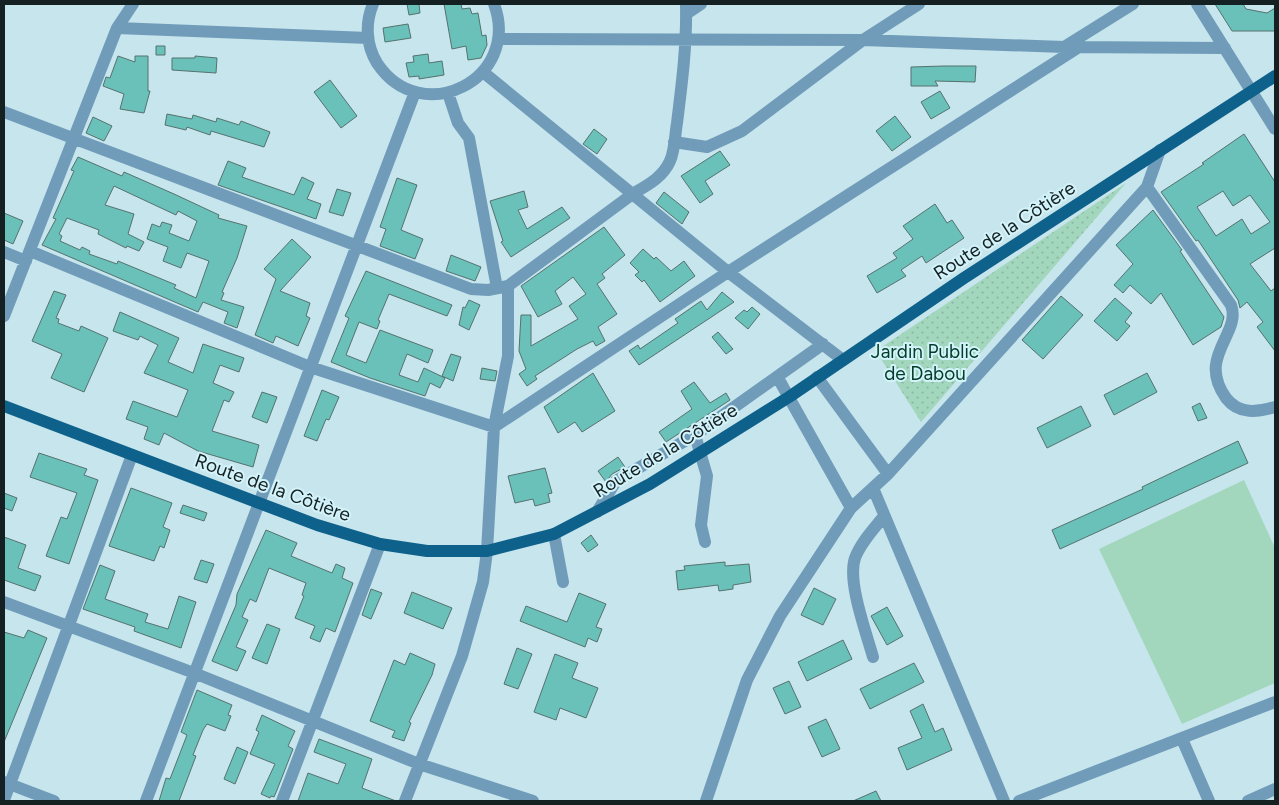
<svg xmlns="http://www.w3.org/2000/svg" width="1279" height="805" font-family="Figtree,sans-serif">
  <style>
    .park { fill: #a3d7bd }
    .garden { fill: url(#garden-dots) }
    .building { fill: #6ac1b9; stroke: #55726f; fill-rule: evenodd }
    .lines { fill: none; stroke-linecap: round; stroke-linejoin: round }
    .minor { stroke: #709cba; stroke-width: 12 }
    .major { stroke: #0e618b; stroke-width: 12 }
    .labels { text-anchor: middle; stroke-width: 4; stroke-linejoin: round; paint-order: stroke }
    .street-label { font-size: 19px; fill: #152023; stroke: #d3f3fa }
    .park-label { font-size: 19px; fill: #003c27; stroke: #d3f3fa }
  </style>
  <defs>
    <pattern id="garden-dots" width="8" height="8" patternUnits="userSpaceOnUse" patternTransform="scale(1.25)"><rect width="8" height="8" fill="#a3d7bd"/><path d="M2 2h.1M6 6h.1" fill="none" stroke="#8bb8a2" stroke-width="1.8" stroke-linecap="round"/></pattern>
  </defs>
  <rect width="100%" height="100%" fill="#c6e5ec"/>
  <path class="park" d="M1244 480 1275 548V683L1182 724 1099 549Z"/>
  <path class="garden" d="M1126 183 921 422 876 351Z"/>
  <path class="building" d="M407 4H419L420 13 409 15Z
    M444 4H461L462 9 470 8 472 14 478 13 482 36 486 35 487 45 481 58 468 60 466 46 452 49Z
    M1215 4H1243L1246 9 1267 13 1275 8V31H1232Z
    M408 24 411 38 385 42 383 28Z
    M156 46H165V55H156Z
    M428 54 429 63 442 61 444 75 419 79V76L409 77 406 63 414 62 413 56Z
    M118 56 135 62V56H148V91H150L144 113 120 109 124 94 103 86 106 77 110 78Z
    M195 56 217 58 216 73 172 70V58H195Z
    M944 66H976L975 82 935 81 938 86H911V67Z
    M330 80 357 116 341 128 314 92Z
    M940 91 950 108 931 119 921 102Z
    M167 114 192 119 193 115 216 122 217 118 239 125 241 121 270 132 264 147 211 131 210 135 187 127 186 130 165 125Z
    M895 116 911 137 892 151 876 131Z
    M93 117 112 126 104 141 86 133Z
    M594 129 607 139 597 154 583 144Z
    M1244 134 1275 182V248L1250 264 1271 291 1275 288V351L1257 327 1263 322 1247 302 1240 308 1238 300 1198 240 1196 241 1161 192 1204 164 1202 163ZM1223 191 1233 206 1250 195 1270 222 1251 234 1242 219 1216 236 1197 207Z
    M720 151 730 165 705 181 713 194 700 203 681 176Z
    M78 157 122 176 124 172 174 194 219 215 218 218 247 226 237 258 222 292 224 293 221 300 244 307 237 328 224 323 228 312 203 302 198 312 42 245 56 219 53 218 74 171 71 170ZM114 186 176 215 178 211 197 221 189 241 169 233 172 225 162 222 160 227 152 224 147 239 168 247 163 261 181 268 187 253 209 261 196 298 174 288 176 285 118 261 117 264 89 254 90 251 82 247 80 250 60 241 62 236 59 234 67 218 99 230 98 234 126 248 127 246 139 251 144 242 128 234 134 214 105 205Z
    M228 161 246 168 242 177 294 195 302 177 314 183 307 199 321 204 316 219 218 185Z
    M397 178 417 185 401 230 423 239 415 259 380 246 386 229 380 227Z
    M337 189 351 193 343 216 329 212Z
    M524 191 528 207 518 210 527 229 562 207 570 218 511 257 501 242 503 241 490 201Z
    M664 192 689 212 682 224 656 203Z
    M935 204 947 223 952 220 964 238 926 263 922 256 901 270 906 276 877 293 867 276 897 258 893 253 913 239 903 226Z
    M1153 210 1182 250 1180 251 1224 317 1221 327 1193 345 1161 293 1151 304 1130 285 1123 293 1114 285 1133 264 1116 245Z
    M4 213 23 221 13 244 4 240Z
    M604 227 625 255 602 274 605 278 597 284 617 314 598 327 605 341 596 346 593 341 577 349 535 376 537 379 527 386 519 374 526 369 519 351 521 315H531V346L578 319 569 306 586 294 573 277 555 291 562 304 538 317 521 286Z
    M292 239 311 257 280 291 310 303 306 316 310 318 298 346 276 336 273 343 255 335 276 279 264 269Z
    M643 249 654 259 656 257 671 271 684 261 695 276 660 302 644 280 642 282 635 275 639 272 630 263Z
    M451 255 481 267 475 281 446 271Z
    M366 271 452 305 447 316 389 294 378 320 380 321 377 329 359 322 346 355 366 363 380 330 433 350 428 363 407 354 399 375 418 382 424 368 445 378 440 388 430 383 425 396 370 378 331 362 349 318 345 316Z
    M54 291 66 295 56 318 59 319 58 323 79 331 81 326 108 338 84 392 51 378 62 354 32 341Z
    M722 292 734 302 639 365 629 351 638 345 640 349 678 323 675 319 701 301 707 310Z
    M1061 296 1083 315 1043 359 1022 340Z
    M1115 298 1132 313 1125 322 1130 326 1117 341 1094 321Z
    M469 300 480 305 469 330 459 325 463 307 465 308Z
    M752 307 760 314 748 329 735 318 744 310 747 312Z
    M120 312 179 338 168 362 193 373 203 344 244 358 239 372 220 365 213 383 234 392 229 402 224 400 212 431 259 445 253 467 198 451 164 433 159 445 144 439 148 427 126 419 133 401 177 417 188 390 144 373 158 345 140 336 138 340 113 331Z
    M718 332 733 349 726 354 712 337Z
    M451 354 461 357 453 381 442 376Z
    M482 368 497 371 495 381 480 379Z
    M593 373 615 411 582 432 575 422 558 433 544 407Z
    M1147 373 1157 392 1114 415 1104 395Z
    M694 382 710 403 726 393 730 400 666 442 659 432 692 409 681 391Z
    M322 390 339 397 329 420 326 419 317 441 304 436Z
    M262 392 277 397 267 423 252 417Z
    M1200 403 1207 418 1198 421 1192 407Z
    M1081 406 1091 426 1047 448 1037 428Z
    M1238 441 1248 463 1060 549 1052 530 1143 489 1142 487Z
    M39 453 87 469 84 475 98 480 69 564 46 556 61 517 67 519 77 493 30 477Z
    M618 457 625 467 612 474 606 482 598 471Z
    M545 468 552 493 548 494 550 502 535 506 533 499 515 503 508 476Z
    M131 488 172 503 163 527 170 530 164 548 160 546 154 561 109 546Z
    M4 493 17 498 12 511 4 508Z
    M183 505 207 513 204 521 180 513Z
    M266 530 297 543 291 556 332 573 336 564 345 568 342 578 353 583 335 632 326 628 320 642 310 638 315 626 295 618 304 596 302 595 306 583 269 568 256 602 250 599 242 617 248 620 236 647 246 651 237 671 212 661 236 605 237 594Z
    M591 535 598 545 588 552 581 543Z
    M4 537 26 545 18 568 41 576 35 591 4 580Z
    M201 560 214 564 207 583 194 579Z
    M725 562V566L749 564 751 582 733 585V589L719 591 718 585 678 590 676 571 685 570 684 566Z
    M100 565 115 571 105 599 148 614 145 622 168 629 179 596 196 602 181 648 134 631 135 627 83 609Z
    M814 588 836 599 823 625 801 615Z
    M371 589 382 593 371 619 362 615Z
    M412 592 452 608 443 629 404 613Z
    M579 593 606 604 596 627 602 629 597 642 588 638 585 647 520 621 526 606 567 622Z
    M887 607 903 636 887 645 871 616Z
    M267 624 280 629 267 664 252 658Z
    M28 630 47 638 4 742V632L24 638Z
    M843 640 852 659 807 681 798 662Z
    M517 648 532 654 518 689 504 684Z
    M410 653 435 664 432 675 409 722 411 723 404 741 392 737 395 731 370 721 394 660 405 665Z
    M555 654 578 663 572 678 598 688 586 718 560 708 556 720 534 712Z
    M914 663 924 682 870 709 860 689Z
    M789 681 801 707 785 714 773 688Z
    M197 690 232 705 228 715 231 716 225 731 207 724 203 730 193 755 196 756 179 801H159L166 778 170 779 187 735 181 732Z
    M923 704 935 732 943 728 952 750 907 770 898 748 922 738 910 711Z
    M262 715 295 731 288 746 293 749 277 790 274 797 271 796 270 798 261 794 275 764 250 754 259 732 256 730Z
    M826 719 840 749 822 757 808 727Z
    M319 739 372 759 362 788 396 801H298L308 773 338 784 346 764 314 752Z
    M237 747 248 752 235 784 224 779Z
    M876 791 881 801H853Z"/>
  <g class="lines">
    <path class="minor" d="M373 4C365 23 366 45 377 63 421 130 522 79 494 4
      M1197 4 1275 129
      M686 14 701 4
      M117 28 368 38
      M499 39 863 40 1064 47 1225 48
      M1064 47 1133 4
      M483 72 728 272 843 360
      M448 93 458 123 469 138 497 288
      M4 112 471 289 488 290 508 286 634 193C648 185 663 177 670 161 675 150 675 134 677 123 682 83 687 44 686 4
      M674 142 707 147 742 131 863 40 919 4
      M1147 187 1231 305C1242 334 1196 356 1226 398 1239 415 1258 412 1275 407
      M30 251 310 367 494 427
      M4 252 26 261
      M4 316 117 28 133 4
      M817 377 888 474
      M778 378 851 508
      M494 427 728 272 1079 47
      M695 435 707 476 701 525 705 542
      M873 488 1004 801
      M597 512 616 481 695 435 823 344
      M554 534 563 582
      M4 602 194 673 419 764 533 801
      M873 657C866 632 847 581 855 558 861 542 874 529 884 516
      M1182 739 1209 801
      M4 782 54 801
      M4 800 132 455
      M146 801 415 92
      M282 801 380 544
      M405 801 462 656 483 582 487 551 494 427 508 356V286
      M706 801 747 680 780 616 851 508 888 474 1147 187 1160 150
      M1019 801 1275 702
      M1248 801 1275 789"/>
    <path class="major" d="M4 406 317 525 380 544 427 551H487L554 534 650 484 789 397 964 278 1275 76"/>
  </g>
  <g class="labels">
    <g class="street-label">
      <text transform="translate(1004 230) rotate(-33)" y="7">Route de la Côtière</text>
      <text transform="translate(665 450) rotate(-31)" y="7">Route de la Côtière</text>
      <text transform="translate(273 487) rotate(20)" y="7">Route de la Côtière</text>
    </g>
    <g class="park-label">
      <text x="925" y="358">Jardin Public<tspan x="925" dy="22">de Dabou</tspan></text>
    </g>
  </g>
  <rect width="1279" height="805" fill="none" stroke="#152023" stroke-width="10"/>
</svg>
